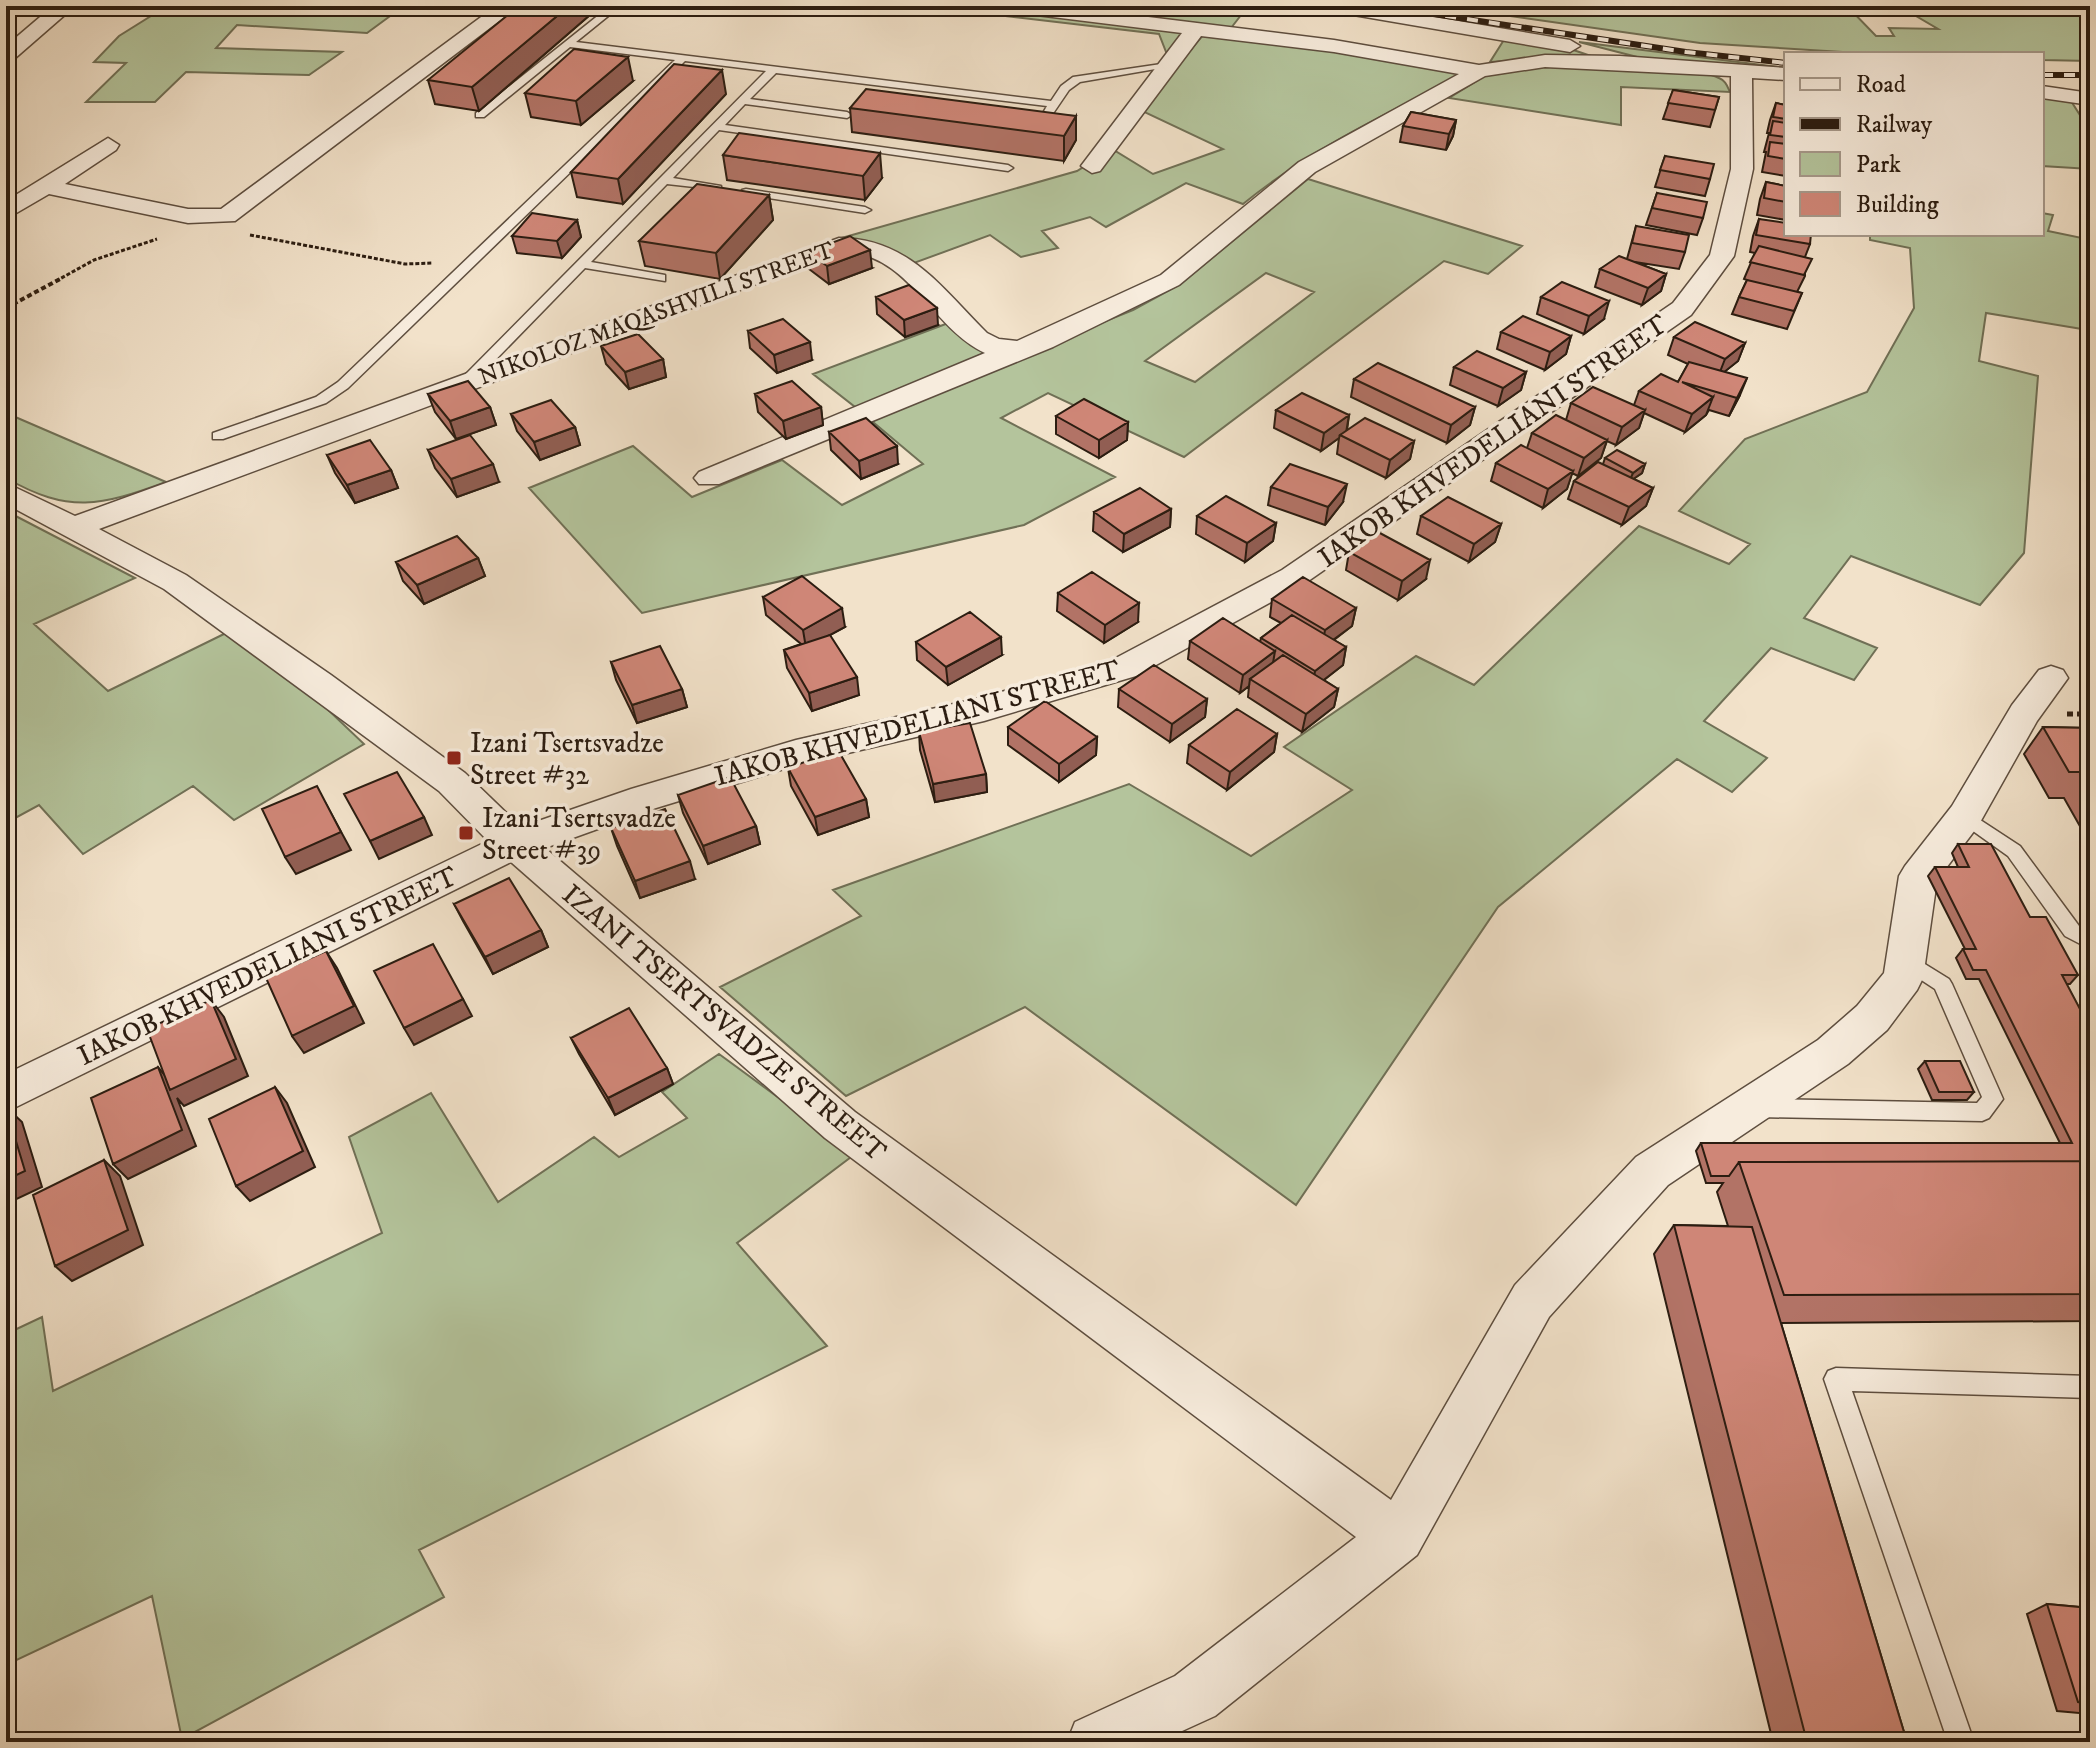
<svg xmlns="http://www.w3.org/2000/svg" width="2096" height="1748" font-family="'IM FELL DW Pica',serif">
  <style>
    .green { fill: #b4c49c; stroke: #707056; stroke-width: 2; fill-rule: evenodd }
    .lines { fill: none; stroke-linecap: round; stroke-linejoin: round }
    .lane-casing { stroke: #5e4e3f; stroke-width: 3 }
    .street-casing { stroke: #5e4e3f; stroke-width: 3 }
    .path-far2 { stroke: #2c1d11; stroke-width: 3; stroke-dasharray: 4 2; stroke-linecap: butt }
    .path-far1 { stroke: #2c1d11; stroke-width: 4; stroke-dasharray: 5 3; stroke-linecap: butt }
    .path { stroke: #2c1d11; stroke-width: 5; stroke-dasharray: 6 4; stroke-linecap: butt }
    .lane { fill: #f7ecdd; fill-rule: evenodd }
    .street { fill: #f7ecdd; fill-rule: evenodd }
    .rail-casing { stroke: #2c1d11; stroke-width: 6 }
    .rail { stroke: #f7ecdd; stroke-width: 4; stroke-dasharray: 11; stroke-linecap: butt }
    .wall { fill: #b27366; stroke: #2c1d11; stroke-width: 2 }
    .shaded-wall { fill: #915e53; stroke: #2c1d11; stroke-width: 2 }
    .building { fill: #cf8677; stroke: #2c1d11; stroke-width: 2 }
    .poi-dot { fill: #8f2418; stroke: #f7ecdd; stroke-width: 3 }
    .labels { text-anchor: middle; stroke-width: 7; stroke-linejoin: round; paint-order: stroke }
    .far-street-label { font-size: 24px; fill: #2c1d11; stroke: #f7ecdd }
    .street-label { font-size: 28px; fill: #2c1d11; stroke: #f7ecdd }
    .poi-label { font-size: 28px; fill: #2c1d11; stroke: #f7ecdd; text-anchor: start }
  </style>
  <rect width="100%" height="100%" fill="#f2e2ca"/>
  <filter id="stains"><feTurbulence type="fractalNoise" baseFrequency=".0025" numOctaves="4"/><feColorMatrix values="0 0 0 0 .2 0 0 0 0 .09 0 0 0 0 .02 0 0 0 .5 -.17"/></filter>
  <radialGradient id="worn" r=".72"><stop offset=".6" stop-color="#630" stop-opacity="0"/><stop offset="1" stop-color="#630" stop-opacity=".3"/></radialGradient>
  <path class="green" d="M167 6H382L401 8 367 33 237 25 216 48 342 52 309 75 186 72 155 102H86L126 63 94 62 119 36Z
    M920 6H984L1180 31 1185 35 1168 57 1159 34Z
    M1155 6H1248L1231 28 1147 17Z
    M1440 6H1847L1876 36H1894L1889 28 1938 29 1899 6H2090V61L2042 60V54H1875L1700 43Z
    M1203 35 1334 49 1460 73V76C1384 115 1309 150 1243 204L1186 183 1106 227 1090 217 1042 231 1058 248 1021 257 990 235 914 263C875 241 869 237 824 243L1077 171 1112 149 1153 174 1223 149 1140 110Z
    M1507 35 1550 42 1591 56 1490 62Z
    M1579 42 1786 68 1645 59Z
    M1539 66C1575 67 1693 64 1719 78 1726 81 1727 86 1730 92L1621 87V125L1449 98 1485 76Z
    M2042 97 2071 101 2090 131V169L2042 166Z
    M1308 179 1522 246 1488 274 1444 261 1184 457 1048 393 1001 418 1115 477 1024 525 642 613 529 488 633 446 692 497 782 460 842 505 923 464 867 417 1133 310 1179 285ZM1266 273 1314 292 1195 382 1145 361Z
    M2042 213 2053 215 2048 231 2082 238 2088 330 1986 313 1979 361 2038 376 2024 553 1980 605 1851 556 1804 618 1877 648 1854 680 1771 648 1704 721 1767 758 1732 792 1677 759 1498 907 1296 1205 1025 1007 846 1096 720 987 861 916 833 890 1129 784 1251 856 1352 790 1284 747 1416 656 1474 685 1639 526 1729 564 1750 544 1679 511 1745 439 1867 392 1914 308 1910 248 1870 240V234H2042Z
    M951 322 987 356 859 410 813 374Z
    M6 413 166 482C101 506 69 514 6 478Z
    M6 511 135 578 34 624 108 691 226 633 302 685 364 744 234 820 193 786 83 854 39 805 6 823Z
    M719 1054 855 1154 737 1243 827 1346 419 1550 444 1597 182 1739 152 1596 6 1665V1334L42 1317 53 1391 382 1233 349 1137 431 1093 498 1202 594 1137 619 1157 687 1118 662 1092Z"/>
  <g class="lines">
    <defs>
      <path id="lane" d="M610 6 618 8 576 42 1051 101 1061 86 1073 77 1168 63 1173 66 1080 82 1069 90 1052 115 1048 116 1043 113 1047 106 776 73 750 99 847 112 852 115 847 118 745 104 725 125 1008 165 1013 168 1008 171 719 130 673 178 721 186V190L667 184 591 262 665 275V281L585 268 470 386H460V380L766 71 685 61 348 388 326 403 223 439H213V433L316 397 338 382 675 60 570 47 484 117H476V113Z
        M746 189 865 207 871 210 865 213 742 194V190Z
        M1965 810 2020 846 2079 926 2090 933V949L2065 936 2008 856 1959 821 1956 816 1959 811Z
        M1907 953 1949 979 1952 984 2003 1099 1989 1118 1982 1121 1759 1117 1752 1114 1749 1108 1752 1102 1759 1099 1977 1103 1982 1097 1935 989 1900 966 1898 961 1900 956Z
        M1836 1368 2090 1376V1398L1852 1391 1974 1742H1948L1824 1379 1828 1371Z"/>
      <path id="street" d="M53 6H75L13 60 6 62V46Z
        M496 6H519L235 221 188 223 49 194 6 219V201L108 138 119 145 116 150 65 184 188 209H221Z
        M1002 6H1059L1334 40 1479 65 1545 55 1620 56 1786 68V80L1752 78 1753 169 1734 256 1691 315 1304 584 1136 676 984 721 797 765 656 808 545 848 855 1112 1391 1500 1515 1285 1636 1157 1818 1040 1857 1006 1884 973 1899 876 1905 866 1952 806 2012 705 2039 670 2051 666 2063 670 2068 678 2037 721 1978 826 1937 880 1923 978 1917 990 1887 1030 1848 1064 1668 1185 1549 1317 1417 1555 1215 1716 1158 1742H1067L1075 1722 1175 1676 1356 1537 825 1138 511 862 6 1112V1074L488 841 439 791 164 589 6 504V483L75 516 839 238C908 238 942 288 987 333L999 339 1017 341 1161 275 1299 162 1459 74 1334 52 1201 36 1100 171 1092 173 1081 166 1182 33 1012 12ZM1545 67 1731 76V169L1710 255 1673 303 1282 570 1112 660 984 697 796 740 631 789 521 827 465 773 331 675 186 575 99 529 842 252C909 252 931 328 985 353L699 472 694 478 699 484H719L1053 347 1179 285 1315 172 1485 76Z
        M1326 6H1370L1570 40 1580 46 1570 52 1336 12Z
        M2042 86 2090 93V105L2042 98Z"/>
    </defs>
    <use href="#lane" class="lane-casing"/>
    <use href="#street" class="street-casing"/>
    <path class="path-far2" d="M250 235 405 264 433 263
      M56 281 94 260 157 239"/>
    <path class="path-far1" d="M6 308 60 279"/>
    <path class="path" d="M2067 714H2090"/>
    <use href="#lane" class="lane"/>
    <use href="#street" class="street"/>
    <defs>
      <path id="rail" d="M1380 6 1686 52 1786 63
        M2042 75H2090"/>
    </defs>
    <use href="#rail" class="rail-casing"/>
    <use href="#rail" class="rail"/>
  </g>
  <path class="wall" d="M591 14 479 111 435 104 428 80Z
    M633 81 581 125 531 117 525 93Z
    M1673 90 1719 97 1710 127 1663 119Z
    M726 94 623 204 577 197 571 172Z
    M1776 103 1786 105V103V176L1762 172 1766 152H1764L1769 133H1767L1770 120Z
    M850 108 1076 116V140L1064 161 852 132Z
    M1411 112 1456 120 1453 136 1446 150 1400 142 1403 126Z
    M723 155 882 178 865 200 727 180Z
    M1665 156 1710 179 1705 196 1655 187Z
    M1766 182 1786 186V220L1757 215 1760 199Z
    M1657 193 1703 218 1697 235 1646 225Z
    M769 195 773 220 720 279 645 266 639 241Z
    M1759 219 1810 244 1805 257V276L1797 292 1802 293 1787 329 1732 314 1739 297 1747 280 1744 279 1755 253 1750 252 1753 236Z
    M577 220 581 237 562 258 517 253 512 236Z
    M1636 226 1685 252 1679 269 1635 262 1666 274 1661 291 1642 305 1595 287 1600 269 1627 259Z
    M807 252 872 268 829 284 809 269Z
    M876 297 938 325 905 337 877 314Z
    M1541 297 1604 319 1584 334 1537 314Z
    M748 331 812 360 777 373 750 348Z
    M1501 332 1571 336 1566 354 1545 370 1497 349Z
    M1674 337 1745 343 1738 361 1724 372 1740 395 1729 416 1709 410 1706 415 1685 432 1644 413 1639 428 1616 445 1607 441 1601 458 1578 476 1572 473 1567 489 1543 508 1491 481 1496 463 1527 448 1532 433 1566 420 1571 403 1634 405 1639 391 1678 382 1688 364 1668 355Z
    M601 346 663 359 666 377 629 389 606 364Z
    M1454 367 1526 372 1521 390 1498 406 1450 385Z
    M1354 379 1475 407 1470 425 1447 443 1351 397Z
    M428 394 490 407 496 425 456 439 435 412Z
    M755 394 821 407 823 425 786 439 758 412Z
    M1276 410 1349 415 1347 431 1414 441 1410 459 1386 478 1337 454 1339 438 1321 451 1274 428Z
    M511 414 575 427 580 445 540 460 517 431Z
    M1056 416 1128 422 1127 440 1099 458 1056 434Z
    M829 432 898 464 861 479 831 450Z
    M428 450 499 482 457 497 435 468Z
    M327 455 391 470 398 488 355 503 335 473Z
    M1605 458 1645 464 1642 473 1633 479 1653 488 1646 506 1622 525 1568 499 1574 481 1603 464Z
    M1271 487 1343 502 1325 525 1268 505Z
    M1171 509 1170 527 1123 552 1093 531 1094 512Z
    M1197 516 1276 523 1273 541 1245 562 1196 534Z
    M1421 516 1501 524 1495 542 1469 562 1417 534Z
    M1349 552 1426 579 1398 600 1346 570Z
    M478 558 485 576 424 604 403 581 396 562Z
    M1058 593 1138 622 1104 643 1057 611Z
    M763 597 845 627 828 636 859 695 812 711 787 668 784 650 801 644 766 615Z
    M1272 599 1356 608 1352 626 1334 640 1346 647 1343 665 1324 680 1338 689 1334 707 1302 732 1248 697 1249 686 1240 693 1188 659 1190 641 1260 642 1261 638 1281 623 1270 617Z
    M916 642 1002 655 948 685 917 660Z
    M611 662 682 689 687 707 637 723 616 680Z
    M1119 689 1207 699 1205 717 1170 742 1118 707Z
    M1008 727 1097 737 1096 755 1059 782 1008 745Z
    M2043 727 2090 728V844L2064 798H2049L2024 754Z
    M919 732 986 774 987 792 935 802 920 750Z
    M1277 734 1274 752 1227 790 1187 763 1189 745Z
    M788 768 866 799 869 817 818 835 791 786Z
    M678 795 756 826 760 844 708 864 683 813Z
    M611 828 695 879 640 898 617 846Z
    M1958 844 2030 917 2078 975 2070 984H2066L2090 1028V1093H2086L2090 1101V1321L1781 1323 1907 1742H1773L1654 1254 1674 1225 1728 1226 1717 1192 1723 1183H1706L1696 1151 1701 1143H2060L1979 979H1966L1956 958 1963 949H1965L1928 876 1935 867H1958L1952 853Z
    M454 904 541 930 548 947 493 974 463 921Z
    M571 1038 667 1068 673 1084 615 1115 579 1054Z
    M1925 1061 1974 1092 1967 1100H1932L1918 1069Z
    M2047 1604 2090 1608V1714L2057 1711 2027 1614Z"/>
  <path class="shaded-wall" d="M569 6H590L591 14 479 111 472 87Z
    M628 57 633 81 581 125 576 101Z
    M722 70 726 94 623 204 618 179Z
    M1076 116V140L1064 161V136Z
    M1456 120 1453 136 1446 150 1449 134Z
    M880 153 882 178 865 200 863 176Z
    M769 195 773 220 720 279 716 253Z
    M577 220 581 237 562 258 557 241Z
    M870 250 872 268 829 284 827 266Z
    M1666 274 1661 291 1642 305 1648 288Z
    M1609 301 1604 319 1584 334 1589 316Z
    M937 308 938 325 905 337 904 320Z
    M1571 336 1566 354 1545 370 1550 352Z
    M810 342 812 360 777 373 774 355Z
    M1745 343 1738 361 1718 377 1725 359Z
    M663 359 666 377 629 389 625 372Z
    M1526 372 1521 390 1498 406 1503 388Z
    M1747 378 1740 395 1729 416 1737 398Z
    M1713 397 1706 415 1685 432 1692 414Z
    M490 407 496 425 456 439 450 421Z
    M821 407 823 425 786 439 783 421Z
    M1475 407 1470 425 1447 443 1451 425Z
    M1645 410 1639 428 1616 445 1622 427Z
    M1349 415 1346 433 1340 435 1339 438 1321 451 1324 433Z
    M1128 422 1127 440 1099 458V440Z
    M575 427 580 445 540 460 534 442Z
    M1607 440 1601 458 1578 476 1584 458Z
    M1414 441 1410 459 1386 478 1390 460Z
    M897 446 898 464 861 479 859 461Z
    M493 464 499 482 457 497 451 479Z
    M1645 464 1642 473 1629 482 1633 473Z
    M391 470 398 488 355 503 347 485Z
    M1573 471 1567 489 1543 508 1548 489Z
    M1347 484 1343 502 1325 525 1328 507Z
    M1653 488 1646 506 1622 525 1629 507Z
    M1171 509 1170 527 1123 552 1124 534Z
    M1276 523 1273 541 1245 562 1247 543Z
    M1501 524 1495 542 1469 562 1474 544Z
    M478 558 485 576 424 604 417 585Z
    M1430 560 1426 579 1398 600 1402 581Z
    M1139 603 1138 622 1104 643 1105 625Z
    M842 608 845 627 806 648 803 630Z
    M1356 608 1352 626 1322 648 1325 630Z
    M1001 637 1002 655 948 685 946 667Z
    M1346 647 1343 665 1312 689 1315 671Z
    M1275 651 1272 669 1250 679 1249 686 1240 693 1243 675Z
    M857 677 859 695 812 711 809 693Z
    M682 689 687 707 637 723 632 705Z
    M1338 689 1334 707 1302 732 1306 714Z
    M1207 699 1205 717 1170 742 1172 724Z
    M1277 734 1274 752 1227 790 1230 772Z
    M1097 737 1096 755 1059 782V764Z
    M986 774 987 792 935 802 933 784Z
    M866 799 869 817 818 835 815 817Z
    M326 804 351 850 296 874 285 857Z
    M424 817 432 835 379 859 370 841Z
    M756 826 760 844 708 864 703 846Z
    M690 861 695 879 640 898 635 881Z
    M541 930 548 947 493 974 485 957Z
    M326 951 337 968 364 1023 304 1053 292 1036Z
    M463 999 472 1016 414 1045 404 1028Z
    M211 1000 224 1017 248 1076 184 1106 177 1098 196 1146 128 1179 113 1164 158 1067 172 1084Z
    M667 1068 673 1084 615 1115 608 1098Z
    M275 1087 287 1103 315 1167 250 1201 236 1186Z
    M6 1107 22 1122 42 1187 6 1204Z
    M104 1160 120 1176 143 1245 72 1281 55 1266Z"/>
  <path class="building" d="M519 6H569L472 87 428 80Z
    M574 49 628 57 576 101 525 93Z
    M674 64 722 70 618 179 571 172Z
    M866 89 1076 116 1064 136 850 108Z
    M1673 90 1719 97 1715 110 1668 103Z
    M1776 103 1786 105V119L1773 117Z
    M1411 112 1456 120 1449 134 1403 126Z
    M1773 121 1786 123V137L1770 135Z
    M739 133 880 153 863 176 723 155Z
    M1770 142 1786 144V159L1768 156Z
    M1665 156 1714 164 1710 179 1660 170Z
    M1766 182 1786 186V202L1764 198Z
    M697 184 769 195 716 253 639 241Z
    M1657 193 1707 202 1703 218 1652 208Z
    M532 213 577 220 557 241 512 236Z
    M1759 219 1786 223V234H1811L1810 244 1756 235Z
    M1636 226 1689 235 1685 252 1632 243Z
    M850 236 870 250 827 266 807 252Z
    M1759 246 1812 259 1804 275 1750 262Z
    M1619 256 1666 274 1648 288 1600 269Z
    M1747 280 1802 293 1794 311 1739 297Z
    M1562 282 1609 301 1589 316 1541 297Z
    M909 285 937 308 904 320 876 297Z
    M1523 316 1571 336 1550 352 1501 332Z
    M783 319 810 342 774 355 748 331Z
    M1695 322 1745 343 1725 359 1674 337Z
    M638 334 663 359 625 372 601 346Z
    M1477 351 1526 372 1503 388 1454 367Z
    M1689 362 1747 378 1737 398 1682 382 1713 397 1692 414 1639 391 1661 374 1678 382Z
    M1378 363 1475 407 1451 425 1354 379Z
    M468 381 490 407 450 421 428 394Z
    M792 381 821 407 783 421 755 394Z
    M1593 387 1645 410 1622 427 1571 403Z
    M1302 393 1349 415 1324 433 1276 410Z
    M1084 399 1128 422 1099 440 1056 416Z
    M551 400 575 427 534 442 511 414Z
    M1556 415 1607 440 1584 458 1532 433Z
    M866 418 897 446 859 461 829 432Z
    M1365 418 1414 441 1390 460 1340 435Z
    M470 435 493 464 451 479 428 450Z
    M370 440 391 470 347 485 327 455Z
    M1521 445 1573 471 1548 489 1496 463Z
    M1617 450 1645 464 1633 473 1605 458Z
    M1598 462 1653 488 1629 507 1574 481Z
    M1290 464 1347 484 1328 507 1271 487Z
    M1140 488 1171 509 1124 534 1094 512Z
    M1226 496 1276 523 1247 543 1197 516Z
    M1448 497 1501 524 1474 544 1421 516Z
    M1378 532 1430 560 1402 581 1349 552Z
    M457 536 478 558 417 585 396 562Z
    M1092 572 1139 603 1105 625 1058 593Z
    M802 576 842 608 803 630 763 597Z
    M1303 577 1356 608 1325 630 1272 599Z
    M970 612 1001 637 946 667 916 642Z
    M1292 615 1346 647 1315 671 1261 638Z
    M1223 618 1275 651 1243 675 1190 641Z
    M830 635 857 677 809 693 784 650Z
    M660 646 682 689 632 705 611 662Z
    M1283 655 1338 689 1306 714 1250 679Z
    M1154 665 1207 699 1172 724 1119 689Z
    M1045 701 1097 737 1059 764 1008 727Z
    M1237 709 1277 734 1230 772 1189 745Z
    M970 723 986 774 933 784 919 732Z
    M2043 727 2090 728V781L2084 772H2069Z
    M838 750 866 799 815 817 788 768Z
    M397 772 424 817 370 841 344 794Z
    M730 777 756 826 703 846 678 795Z
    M317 786 341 832 285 857 262 809Z
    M665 809 690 861 635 881 611 828Z
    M1958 844H1991L2030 917H2046L2078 975H2062L2090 1028V1085H2082L2090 1101V1161L1739 1162 1729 1176H1711L1701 1143H2072L1986 970H1973L1963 949H1976L1935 867H1969Z
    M509 878 541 930 485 957 454 904Z
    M433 944 463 999 404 1028 374 971Z
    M326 951 354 1006 292 1036 266 978Z
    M211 1000 236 1059 170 1090 147 1029Z
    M629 1008 667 1068 608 1098 571 1038Z
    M1925 1061H1960L1974 1092H1939Z
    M158 1067 182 1130 113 1164 91 1098Z
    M275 1087 303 1151 236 1186 209 1119Z
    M6 1108 25 1171 6 1180Z
    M104 1160 128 1230 55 1266 33 1195Z
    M2090 1161V1294L1784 1295 1739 1162Z
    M1674 1225 1752 1227 1907 1742H1807Z
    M2047 1604 2090 1608V1704L2078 1702Z"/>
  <g class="poi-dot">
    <rect x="446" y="750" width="16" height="16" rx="4"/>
    <rect x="458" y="825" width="16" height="16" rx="4"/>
  </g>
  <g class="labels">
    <g class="far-street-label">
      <text transform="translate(656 313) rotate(-20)" y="8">NIKOLOZ MAQASHVILI STREET</text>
    </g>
    <g class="street-label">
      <text transform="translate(1492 440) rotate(-35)" y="10">IAKOB KHVEDELIANI STREET</text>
      <text transform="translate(917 722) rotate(-15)" y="10">IAKOB KHVEDELIANI STREET</text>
      <text transform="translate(267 965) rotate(-26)" y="10">IAKOB KHVEDELIANI STREET</text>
      <text transform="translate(725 1022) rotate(40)" y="10">IZANI TSERTSVADZE STREET</text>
    </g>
    <g class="poi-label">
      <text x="470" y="752">Izani Tsertsvadze<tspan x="470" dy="32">Street #32</tspan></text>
      <text x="482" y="827">Izani Tsertsvadze<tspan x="482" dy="32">Street #39</tspan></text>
    </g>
  </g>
  <rect width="2096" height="1748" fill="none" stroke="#f2e2ca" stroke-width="32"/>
  <rect x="8" y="8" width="2080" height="1732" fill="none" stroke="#2c1d11" stroke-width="4"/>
  <rect x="16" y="16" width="2064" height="1716" fill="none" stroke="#2c1d11" stroke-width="2"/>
  <rect x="1784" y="52" width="260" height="184" fill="#f7ecdd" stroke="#a6998b" stroke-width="2"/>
  <rect x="1800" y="78" width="40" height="12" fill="#f7ecdd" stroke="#a6998b" stroke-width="2"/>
  <text x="1856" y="92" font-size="24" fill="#2c1d11">Road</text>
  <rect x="1800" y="118" width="40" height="12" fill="#2c1d11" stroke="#a6998b" stroke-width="2"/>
  <text x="1856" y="132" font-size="24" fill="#2c1d11">Railway</text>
  <rect x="1800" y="152" width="40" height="24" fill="#b4c49c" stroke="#a6998b" stroke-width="2"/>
  <text x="1856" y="172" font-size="24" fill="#2c1d11">Park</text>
  <rect x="1800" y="192" width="40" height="24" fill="#cf8677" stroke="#a6998b" stroke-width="2"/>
  <text x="1856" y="212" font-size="24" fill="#2c1d11">Building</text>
  <rect width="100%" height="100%" filter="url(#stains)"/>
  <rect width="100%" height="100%" fill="url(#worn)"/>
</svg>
